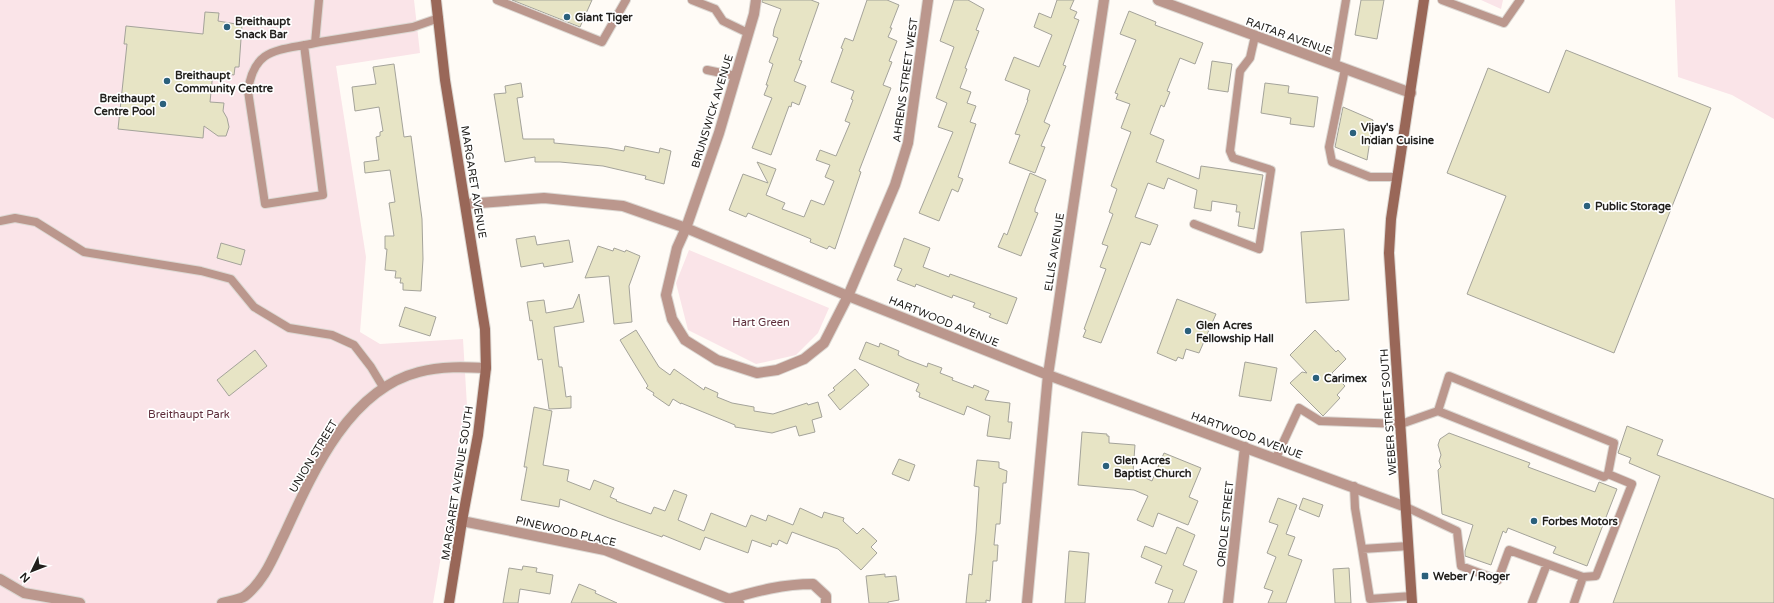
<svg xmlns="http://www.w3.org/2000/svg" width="1774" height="603" font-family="'Varela Round',sans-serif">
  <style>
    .green { fill: #fae4e8 }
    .building { fill: #e7e4c5; stroke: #a4a39a }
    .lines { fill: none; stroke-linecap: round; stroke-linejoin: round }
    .lane-casing { stroke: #dcd8d3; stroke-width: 10 }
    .street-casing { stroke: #dcd8d3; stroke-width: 12 }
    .secondary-casing { stroke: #dcd8d3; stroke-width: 12 }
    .lane { stroke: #bb978d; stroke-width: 8 }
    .street { stroke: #bb978d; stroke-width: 10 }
    .secondary { stroke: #996758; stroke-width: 10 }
    .poi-dot { fill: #2b607c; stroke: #fff; stroke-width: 1.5 }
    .labels { text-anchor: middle; stroke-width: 3.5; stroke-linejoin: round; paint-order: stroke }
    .poi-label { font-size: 11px; font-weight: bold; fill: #22201d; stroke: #fff; text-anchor: start }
    .street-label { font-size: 11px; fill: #22201d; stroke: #fff }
    .park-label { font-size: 11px; fill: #5e2e3b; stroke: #fff }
  </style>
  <rect width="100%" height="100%" fill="#fffbf6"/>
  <path class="green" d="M0 0H414L420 53 336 66 366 257 360 332 380 344 463 339 467 406 433 603H0Z
    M1481 0H1503L1501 9Z
    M1675 0H1774V119L1732 95 1678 77Z
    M689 250 829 308 818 333 796 355 756 364 688 330 676 283Z"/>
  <path class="building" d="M512 0H592L580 27Z
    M762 0H811L819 3 799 60 802 61 794 81 806 86 799 105 792 102 791 107 789 106 771 155 752 148 772 98 764 95 768 85H766L773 64 769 62 778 38 773 36 774 29 781 9 762 2Z
    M867 0H887L899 5 890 28H892L888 37 897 41 889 61 892 62 883 85 891 88 859 171 861 172 835 249 829 246 827 249 810 242 811 239 748 213 746 217 729 210 743 174 768 183 757 162 776 169 766 195 785 203 782 209 804 217 811 200 824 205 834 181 825 177 830 165 816 160 820 150 836 156 850 123 845 121 853 100 851 99 854 91 831 82 843 49 841 48 845 38 853 41Z
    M954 0H968L984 9 976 30 979 31 965 68 967 69 960 88 971 92 967 103 976 106 970 122 976 124 958 177 963 179 958 192 952 189 939 221 919 213 953 132 938 127 947 103 936 98 954 47 940 41Z
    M1057 0H1074L1070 9 1077 12 1074 18 1079 20 1063 65 1066 66 1044 122 1050 125 1041 146 1045 147 1035 173 1009 163 1020 135 1015 134 1028 100H1027L1030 90 1005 80 1014 57 1039 67 1052 35 1034 27 1039 13 1051 18Z
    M1361 0H1384L1377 39 1355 35Z
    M1129 11 1156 22 1155 25 1203 43 1195 64 1180 58 1167 91 1170 92 1164 107 1161 105 1150 134 1164 140 1156 162 1199 179 1201 166 1263 175 1254 229 1238 226 1240 212H1236L1237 205 1212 201 1211 211 1194 208 1197 190 1168 178 1164 189 1148 183 1135 217 1158 225 1150 245 1141 242 1101 343 1083 337 1086 330 1084 329 1106 269 1100 267 1108 246 1102 244 1113 214 1109 212 1117 189 1111 186 1131 132 1121 128 1130 104 1116 99 1118 94 1115 93 1136 40 1120 34Z
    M205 12 219 13 218 21 242 25 239 67H235L234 75 213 72 210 102 224 103 223 111 227 118 229 127 226 136H218L204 126 203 138 118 129 127 44H124L126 26 203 34Z
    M1566 50 1711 108 1614 353 1467 294 1506 196 1447 173 1488 68 1549 93Z
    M1212 61 1232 64 1228 92 1208 89Z
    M394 64 404 137 411 136 422 219 423 259 421 291 403 290V283H400L401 278H395L396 271 385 270 387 249H385V236H394L389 203 395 202 390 170 365 173 364 162 379 160 376 137 380 136V132L383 131 379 107 355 111 352 87 376 84 373 67Z
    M521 83 523 97 517 98 523 139H554V143L608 148 624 151 625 146 659 153 660 148 671 151 664 184 645 179 646 176 603 166 560 162H535V157L505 162 494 94 506 93 505 86Z
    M1265 83 1289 86 1288 93 1318 97 1314 127 1290 124 1291 118 1261 113Z
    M1343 107 1373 120 1367 160 1335 147Z
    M1030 173 1046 180 1035 209V212L1038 213 1021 256 998 247 1004 233 1007 235Z
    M1344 229 1349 300 1306 303 1301 232Z
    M535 236 537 245 569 240 573 262 544 267 543 263 521 267 516 239Z
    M904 238 930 248 923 267 949 277 950 274 1017 298 1007 324 989 317 991 314 973 307 975 303 953 295 952 298 916 284 915 287 897 280 902 269 894 266Z
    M221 243 245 250 241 265 217 258Z
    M598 246 613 251 614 248 625 252 626 250 640 256 629 286 632 322 614 324 609 276 585 278Z
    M579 294 584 322 554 327 559 367H562L566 397 571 396V408L549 409 542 359 538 360 532 320 530 321 527 302 544 300 546 313 573 308Z
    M1177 299 1216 314 1199 353 1186 349 1183 359 1178 357 1176 361 1157 353Z
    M405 307 436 317 430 336 399 326Z
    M636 330 659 367 670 375 674 369 704 390 705 387 718 393 717 397 732 403 754 407V411L773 414 807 403 808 405 818 402 822 417 812 420 815 432 799 436 796 426 772 433 735 427V425L681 403V404L673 399 669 406 653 395 654 393 646 388 648 386 620 340Z
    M1315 330 1336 352 1338 350 1346 359 1332 373 1345 386 1337 395 1340 398 1323 416 1290 383 1302 372 1307 373 1290 355Z
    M866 342 879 347 880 343 899 351 898 355 906 359 927 367 928 363 942 368 940 373 953 378 952 380 973 388 974 385 989 391 985 400 1010 403 1008 422H1012L1010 439 987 436 990 416 967 406 964 415 919 397 920 393 916 391 919 384 859 359Z
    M255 350 267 366 229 396 217 380Z
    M1245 362 1277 368 1271 401 1239 396Z
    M855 369 869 385 840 410 828 395 835 390 833 388Z
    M534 407 552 411 543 465 569 470 567 481 590 490 594 480 614 488 610 497 617 500 616 501 651 514 654 507 665 511 674 490 687 495 678 520 704 531 711 513 746 527 751 515 766 521 768 515 793 525 800 508 822 518 824 512 844 518 843 521 857 534 863 528 877 541 871 547 877 553 861 570 838 549 792 532 787 544 779 540 777 545 772 543 771 547 752 540 748 553 705 537 700 550 663 535 662 537 609 518 560 499 559 507 521 500 527 467H524Z
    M1627 426 1663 440 1657 455 1774 499V603H1613L1660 476 1629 463 1631 458 1618 453Z
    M1082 432 1107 434V436H1109V443L1135 445 1133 472 1152 481 1164 453 1201 468 1189 497 1198 501 1188 525 1158 513 1153 527 1137 520 1148 496 1134 490 1078 485Z
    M1449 433 1530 463 1528 467 1595 492 1599 482 1617 489 1587 566 1553 553 1556 547 1508 528 1506 533 1503 531 1491 565 1465 556V551L1473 525 1442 514 1438 470 1441 467 1439 461 1441 455 1438 445 1440 439Z
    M899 459 915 465 909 481 892 474Z
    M977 460 999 462V468L1007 471 1006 483H1003L1000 524H996L994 545H998L997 561H993L990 601 986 600V603H966L969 574 972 575 976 533 979 487 974 486Z
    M1278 498 1297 505 1286 534 1295 537 1288 555 1302 560 1286 603H1268L1273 591 1264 588 1276 557 1267 553 1278 525 1269 522Z
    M1303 498 1323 505 1319 517 1299 509Z
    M1177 527 1195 535 1183 565 1197 571 1184 603H1168L1173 590 1155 583 1162 566 1141 557 1145 546 1166 554Z
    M1069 551 1089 553 1085 603H1065Z
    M523 566 537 568 536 572 553 575 550 594 520 589 518 603H503L509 568 522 570Z
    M1349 568 1351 603H1335L1333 569Z
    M885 574V577L896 576 899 600 888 602V603H869L866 576Z
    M579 584 596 591 595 593 617 603H571Z"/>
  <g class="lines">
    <defs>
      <path id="lane" d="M497 0 602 42 626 0
        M692 0 715 9 723 21 748 33
        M1442 0 1504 23 1520 0
        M315 43 319 0
        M304 45 323 195 265 204 248 91C254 47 278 51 315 43L320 42 413 27 439 18
        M1335 65 1346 0
        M1345 69 1329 147 1332 162 1370 177H1398
        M707 70 736 76
        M0 221 15 218 36 222 84 252 201 271 231 279 254 307 289 328 332 335 354 345 371 367 383 387
        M1194 224 1259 249 1271 170 1233 158 1230 151 1240 71 1250 58 1255 36
        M1276 458 1299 408 1320 421 1401 424 1438 411 1449 376 1614 443 1608 474 1604 477 1438 411
        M1354 486 1355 508 1362 549
        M1406 507 1457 531 1461 566 1498 580 1509 550 1583 577 1596 576 1632 484 1608 474
        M1409 546 1362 549 1370 599 1412 596
        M1532 603 1547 564
        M1574 603 1583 577"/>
      <path id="street" d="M756 0 754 14 719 133 686 228 677 248 666 295 672 319 685 340 717 360 757 373 777 370 804 359 824 343 848 296 895 185 908 143 928 0
        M1158 0 1411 93
        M466 204 544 198 623 206 686 228 848 296 1048 375 1406 507
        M462 521 605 550 739 603
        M0 579 24 593 80 603
        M729 599C757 591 783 584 813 584L826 596V603
        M222 603C229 601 239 600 245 596 265 580 273 557 284 535 312 474 348 390 419 372 441 366 465 367 486 368
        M1027 603 1048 375 1104 0
        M1228 603 1245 447"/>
      <path id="secondary" d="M436 0 445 80 485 329 486 368 478 435 462 521 449 603
        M1412 603 1389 253 1391 219 1424 0"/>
    </defs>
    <use href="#lane" class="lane-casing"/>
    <use href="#street" class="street-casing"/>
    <use href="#secondary" class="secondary-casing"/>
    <use href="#lane" class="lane"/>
    <use href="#street" class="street"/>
    <use href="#secondary" class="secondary"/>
  </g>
  <g class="poi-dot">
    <circle cx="567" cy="17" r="4"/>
    <circle cx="227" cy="27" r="4"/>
    <circle cx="167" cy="81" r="4"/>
    <circle cx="163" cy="104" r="4"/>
    <circle cx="1353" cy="133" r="4"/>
    <circle cx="1587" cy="206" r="4"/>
    <circle cx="1188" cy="331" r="4"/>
    <circle cx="1316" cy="378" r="4"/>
    <circle cx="1106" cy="466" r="4"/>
    <circle cx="1534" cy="521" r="4"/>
    <rect x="1421" y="572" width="8" height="8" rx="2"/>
  </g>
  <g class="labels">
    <g class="poi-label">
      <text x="575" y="21">Giant Tiger</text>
      <text x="235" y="25">Breithaupt<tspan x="235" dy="13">Snack Bar</tspan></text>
      <text x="175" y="79">Breithaupt<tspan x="175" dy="13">Community Centre</tspan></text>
      <text x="155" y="102" text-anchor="end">Breithaupt<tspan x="155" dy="13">Centre Pool</tspan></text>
      <text x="1361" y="131">Vijay's<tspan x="1361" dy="13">Indian Cuisine</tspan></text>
      <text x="1595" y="210">Public Storage</text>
      <text x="1196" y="329">Glen Acres<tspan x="1196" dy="13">Fellowship Hall</tspan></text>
      <text x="1324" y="382">Carimex</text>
      <text x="1114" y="464">Glen Acres<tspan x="1114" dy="13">Baptist Church</tspan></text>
      <text x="1542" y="525">Forbes Motors</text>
      <text x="1433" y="580">Weber / Roger</text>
    </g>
    <g class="street-label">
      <text transform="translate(1289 36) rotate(20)" y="4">RAITAR AVENUE</text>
      <text transform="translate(905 80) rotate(-82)" y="4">AHRENS STREET WEST</text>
      <text transform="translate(712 111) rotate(-73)" y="4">BRUNSWICK AVENUE</text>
      <text transform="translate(474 182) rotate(81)" y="4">MARGARET AVENUE</text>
      <text transform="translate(1054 252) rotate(-81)" y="4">ELLIS AVENUE</text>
      <text transform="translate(944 321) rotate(22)" y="4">HARTWOOD AVENUE</text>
      <text transform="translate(1388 412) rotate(-94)" y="4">WEBER STREET SOUTH</text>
      <text transform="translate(1247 435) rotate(20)" y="4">HARTWOOD AVENUE</text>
      <text transform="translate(313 456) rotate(-59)" y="4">UNION STREET</text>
      <text transform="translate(457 483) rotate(-81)" y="4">MARGARET AVENUE SOUTH</text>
      <text transform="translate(1225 524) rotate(-84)" y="4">ORIOLE STREET</text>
      <text transform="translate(566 531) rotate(13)" y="4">PINEWOOD PLACE</text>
    </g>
    <g class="park-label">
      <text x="761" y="326">Hart Green</text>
      <text x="189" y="418">Breithaupt Park</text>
    </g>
  </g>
  <g transform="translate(32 571) rotate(227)" stroke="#ffffff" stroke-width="3" paint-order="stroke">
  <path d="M0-3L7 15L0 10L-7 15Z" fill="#22201d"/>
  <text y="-6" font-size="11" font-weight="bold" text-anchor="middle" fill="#22201d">N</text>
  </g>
</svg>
